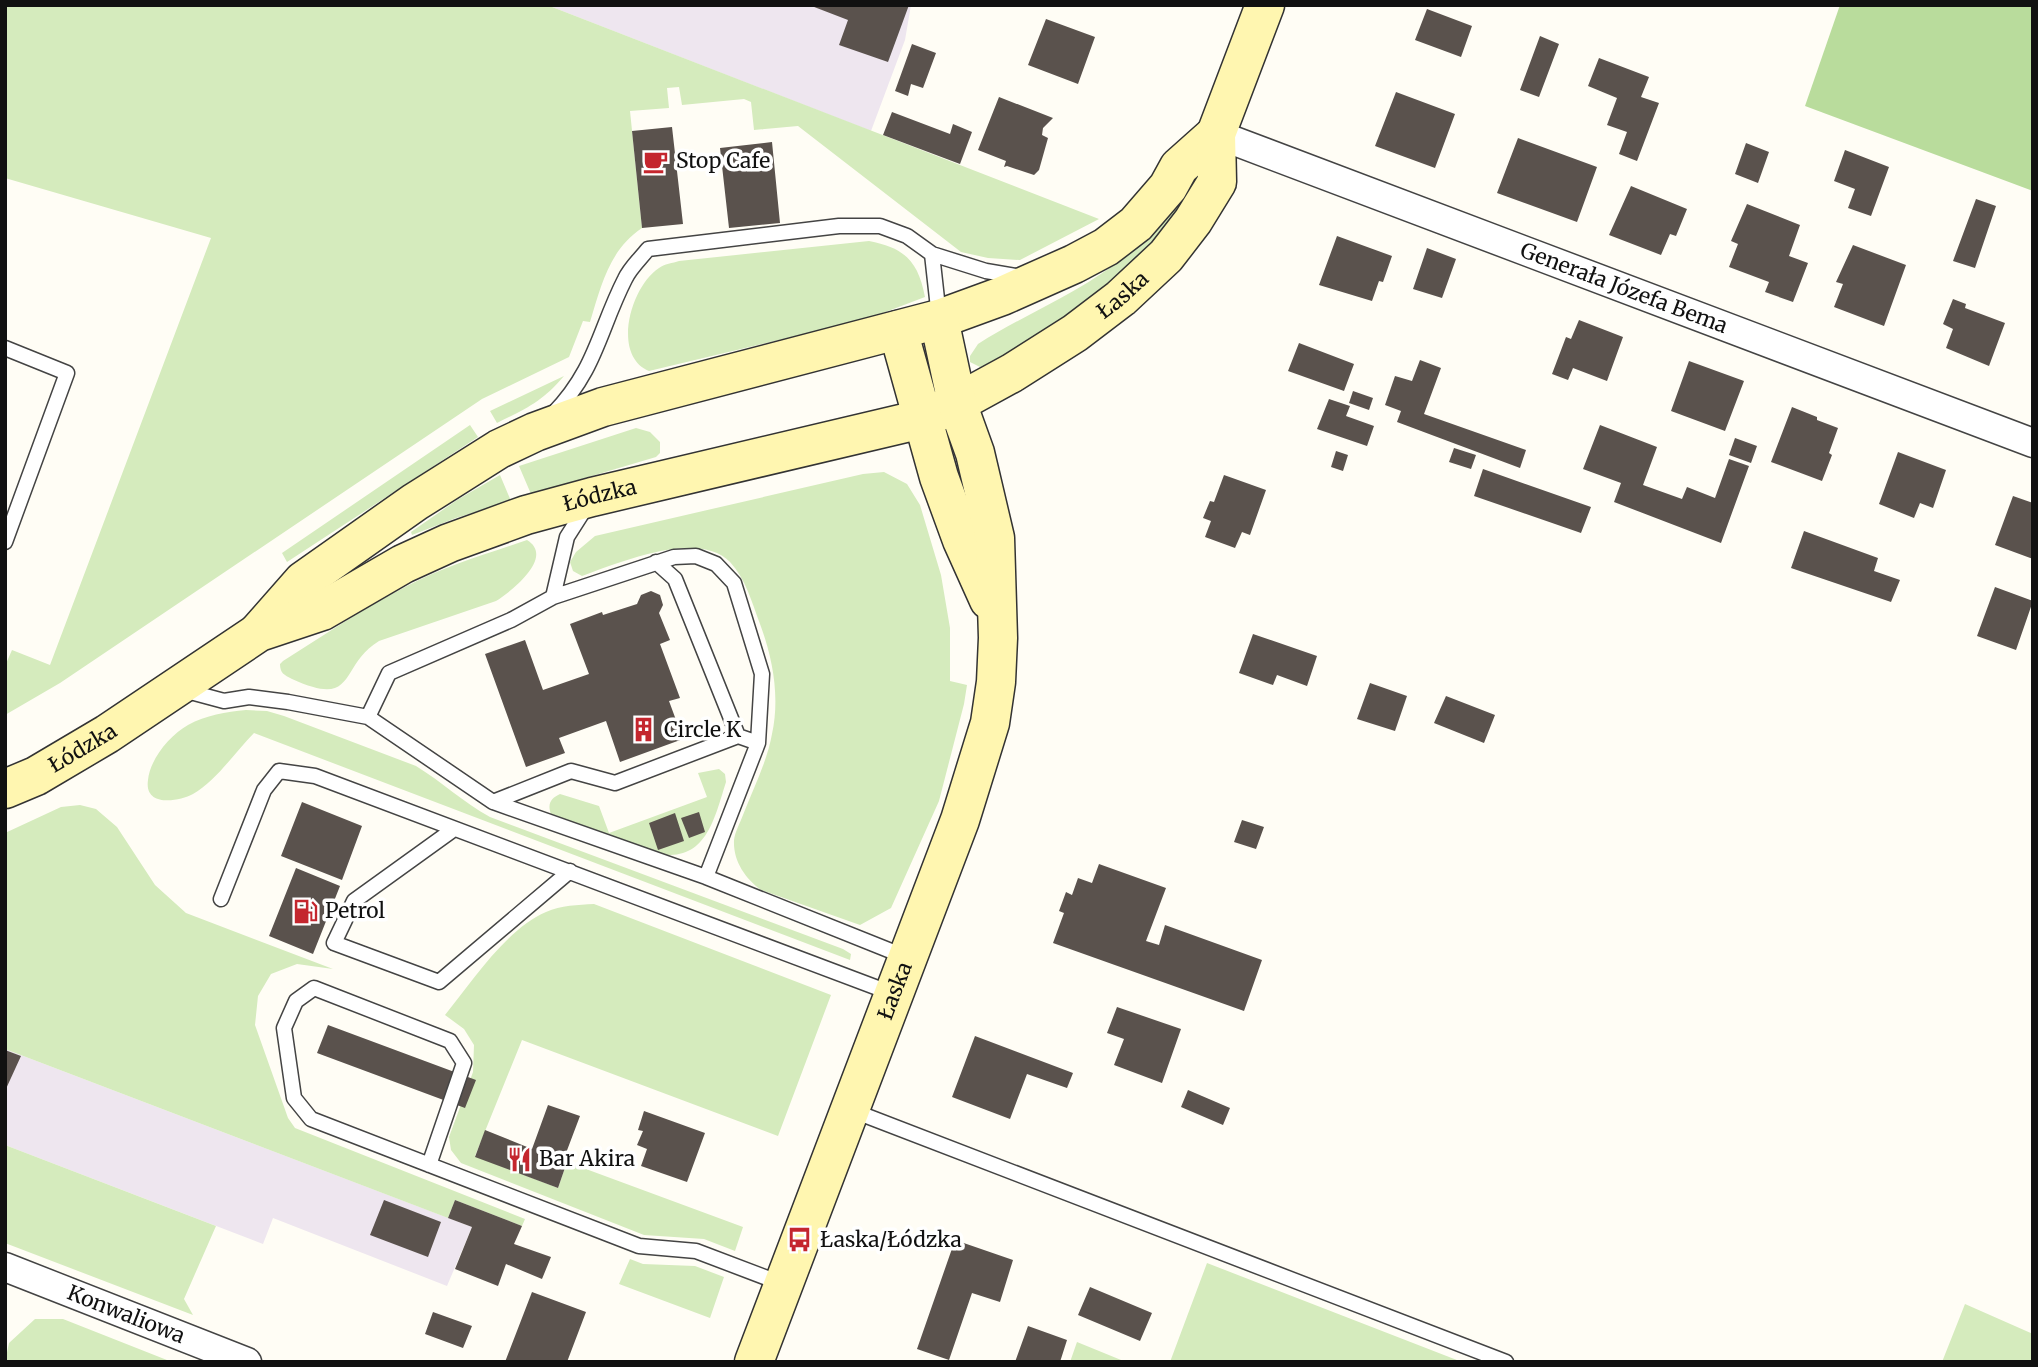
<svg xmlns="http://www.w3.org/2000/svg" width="2038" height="1367" font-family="Merriweather,serif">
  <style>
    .industrial { fill: #eee6ef }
    .green { fill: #d5ebbd }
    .forest { fill: #b9dc9c }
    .building { fill: #5a524d }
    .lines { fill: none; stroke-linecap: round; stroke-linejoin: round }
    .lane-casing { stroke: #444; stroke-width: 17 }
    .street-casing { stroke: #444; stroke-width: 31 }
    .secondary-casing { stroke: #333; stroke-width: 41 }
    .lane { stroke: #fff; stroke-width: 14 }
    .street { stroke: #fff; stroke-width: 28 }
    .secondary { stroke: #fff6b0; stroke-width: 38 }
    .labels { text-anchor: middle; stroke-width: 7; stroke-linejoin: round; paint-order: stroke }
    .poi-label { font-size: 21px; fill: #111; stroke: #fff; text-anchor: start }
    .street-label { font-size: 21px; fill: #111; stroke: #fff }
  </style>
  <rect width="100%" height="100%" fill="#fffdf5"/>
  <path class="industrial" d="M547 5H911L905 40 871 131Z
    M5 1049 472 1227 447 1286 273 1218 263 1244 5 1145Z"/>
  <path class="green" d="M5 5H547L1099 219 1020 260 988 258 961 252 798 126 754 130 751 102 744 99 682 105 679 87 667 88 669 108 630 111 642 228C609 250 601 286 590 322L583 321 569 357 482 399 60 683 5 715V666L12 650 50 665 211 238 5 178Z
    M1198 175 1183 206 1146 253 1069 315 986 366 980 367 970 362V356L978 344C1028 312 1085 291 1130 252 1156 229 1177 201 1198 175Z
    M869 241C905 248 918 261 925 297L867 319 649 371C611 355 631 286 659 268 664 264 673 263 679 261Z
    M564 376C542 402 527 408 497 423L490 411Z
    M470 425 478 437 287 562 282 553Z
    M636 428 650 432 660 442V453L656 457 531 494 519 466Z
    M884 472 907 484 920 505 941 575 950 628V681L967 685 964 704 939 801 891 908 860 925 761 890C745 878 733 861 734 840 735 832 740 823 743 815 753 789 767 762 772 734 780 697 773 659 760 624 752 603 746 579 730 562 698 529 618 563 582 576L573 571 570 562 576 552 595 536 863 474Z
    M500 475 511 501 456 518 412 535 411 532 457 500Z
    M527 540C555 557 512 591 496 601L379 641C338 666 358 709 292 679 284 675 280 673 280 664L283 661C324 635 364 608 407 586 445 566 486 554 527 540Z
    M246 710 267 711 284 716 416 766C442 782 463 802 490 817L843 949 851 954 850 960 254 733C235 752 217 780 193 794 178 802 144 807 148 780 150 759 170 735 188 725 206 715 226 712 246 710Z
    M719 769 725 774 726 782C715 816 707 862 660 854L551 814C547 804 551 798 560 794L599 806 609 833 707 797 698 773Z
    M80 805 96 809 117 827 155 885 186 913 333 969 297 964 271 974 258 996 255 1025 288 1118 295 1128 525 1219 522 1226 455 1200 448 1218 5 1049V833L61 807Z
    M594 904 831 995 778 1136 522 1040 475 1156 558 1188 567 1162 743 1227 735 1251 704 1239 644 1235 461 1163 451 1150 449 1137 473 1072 474 1045 464 1029 445 1015C472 982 506 929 546 912 561 905 578 905 594 904Z
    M5 1145 216 1226 184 1299 193 1315 5 1243Z
    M630 1259 643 1264 695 1266 724 1277 710 1318 619 1284Z
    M1207 1263 1462 1362H1170Z
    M1965 1304 2033 1334V1362H1942Z
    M35 1319H63L172 1362H5L9 1343Z
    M1077 1342 1126 1362H1070Z"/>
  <path class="forest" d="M1840 5H2033V191L1805 106Z"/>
  <path class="building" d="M809 5H909L888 62 839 45 848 20Z
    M1427 9 1472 26 1461 57 1415 40Z
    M1046 19 1095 37 1078 84 1028 65Z
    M1540 36 1559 44 1539 97 1520 90Z
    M912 44 936 53 923 88 911 84 908 96 895 91Z
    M1599 58 1649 77 1641 97 1659 103 1637 161 1619 154 1627 132 1607 125 1617 98 1588 86Z
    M1396 92 1455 114 1435 168 1375 146Z
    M999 97 1053 118 1043 128 1042 135 1048 138 1039 170 1034 175 1007 166 1004 167 1006 161 978 150Z
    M892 112 950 134 953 124 972 132 960 164 883 135Z
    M672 127 683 224 642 228 632 131Z
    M1518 138 1597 167 1577 222 1497 193Z
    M772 142 780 223 729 228 720 148Z
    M1746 143 1769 152 1758 183 1735 174Z
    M1845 150 1889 167 1871 216 1848 208 1855 189 1834 181Z
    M1631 186 1687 209 1676 236 1670 234 1661 255 1609 235Z
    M1976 199 1996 206 1975 268 1953 261Z
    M1747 204 1800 225 1789 256 1808 263 1793 302 1765 292 1769 282 1729 267 1738 244 1731 241Z
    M1337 236 1392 256 1383 282 1379 281 1372 301 1319 285Z
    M1853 245 1906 265 1884 326 1834 307 1843 284 1836 282Z
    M1427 248 1456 259 1442 298 1413 289Z
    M1953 299 1966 304 1965 308 2005 323 1989 366 1946 348 1953 329 1943 324Z
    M1579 320 1623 337 1607 381 1573 368 1568 380 1552 374 1566 337 1571 339Z
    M1299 343 1354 364 1344 391 1288 371Z
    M1420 360 1441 368 1424 414 1526 450 1520 468 1397 422 1401 411 1385 405 1395 376 1412 381Z
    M1689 361 1744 381 1725 431 1671 411Z
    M1353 391 1373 398 1369 410 1349 403Z
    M1329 399 1350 406 1346 416 1374 426 1367 446 1317 429Z
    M1792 407 1817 417V420L1838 428 1829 453 1832 455 1822 481 1771 462Z
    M1600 425 1657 447 1643 485 1682 499 1687 487 1715 498 1729 459 1749 466 1721 543 1614 502 1621 483 1583 469Z
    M1735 438 1757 446 1751 463 1729 455Z
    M1454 448 1476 455 1471 469 1449 462Z
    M1336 451 1348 455 1343 471 1331 467Z
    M1898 452 1946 470 1933 508 1920 503 1914 518 1879 504Z
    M1483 469 1591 507 1581 533 1474 496Z
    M1224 475 1266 490 1250 535 1242 532 1235 548 1205 537 1211 521 1203 518 1210 501 1214 502Z
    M2013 496 2033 503V559L1995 545Z
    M1804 531 1878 558 1874 571 1900 580 1891 602 1791 568Z
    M1995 587 2033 601 2016 650 1977 636Z
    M651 591 660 595 663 605 659 613 670 640 660 644 680 698 669 701 683 739 620 762 606 721 559 738 565 753 526 767 485 654 525 640 543 690 589 674 570 624 602 612 603 615 637 604 641 595Z
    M1253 634 1317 656 1307 686 1277 675 1273 685 1239 673Z
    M1370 683 1407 696 1395 731 1357 719Z
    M1446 696 1495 715 1484 743 1434 723Z
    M302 802 362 826 342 880 281 856Z
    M699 812 705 832 689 838 681 818Z
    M675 813 684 841 658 850 649 823Z
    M1242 820 1264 827 1256 849 1234 842Z
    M1099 864 1166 888 1146 941 1159 945 1165 925 1262 960 1244 1011 1053 943 1064 913 1059 911 1066 892 1072 895 1078 878 1092 883Z
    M296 868 340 886 313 954 269 936Z
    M1117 1007 1181 1029 1162 1083 1114 1065 1124 1039 1107 1033Z
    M328 1025 476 1080 465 1108 317 1053Z
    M975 1036 1073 1073 1067 1088 1027 1074 1010 1119 952 1097Z
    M5 1050 21 1056 5 1091Z
    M1188 1090 1230 1108 1223 1125 1181 1107Z
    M548 1105 580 1116 563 1161 567 1162 558 1188 475 1157 485 1130 532 1149Z
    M644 1111 705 1133 687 1182 641 1166 647 1149 637 1145 643 1131 638 1130Z
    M384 1200 441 1222 428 1257 370 1235Z
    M455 1200 522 1226 514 1244 551 1257 542 1279 506 1264 498 1286 455 1269 472 1227 448 1218Z
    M955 1240 1013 1260 1000 1302 972 1293 949 1360 917 1349Z
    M1090 1287 1152 1313 1140 1341 1078 1315Z
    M532 1292 586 1312 567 1362H505Z
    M433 1312 472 1326 463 1348 425 1334Z
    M1028 1326 1067 1340 1060 1362H1015Z"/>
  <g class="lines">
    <defs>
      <path id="lane" d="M932 254 939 317
        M5 348 67 373 5 542
        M553 414C596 370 599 330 625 279 630 268 640 259 648 249L839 226H880L907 236 932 254 986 271 1022 277
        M696 556 716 564 734 583 762 674 758 743 706 877 493 802 368 717 389 673 511 620 553 597 674 557Z
        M656 562 675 579 738 736
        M553 597 567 537 588 504
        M183 690 224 701 249 697 288 702 368 717
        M493 802 571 771 615 783 738 736 758 743
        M454 829 354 901 334 943 439 982 570 871
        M706 877 906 957
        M221 899 264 790 279 771 315 776 891 993
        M851 1110 1506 1362
        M429 1165 464 1063 450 1041 314 988 296 1001 284 1028 294 1098 311 1119 639 1246 696 1251 783 1284"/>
      <g id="street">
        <path id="s1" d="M1216 134 2033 443"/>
        <path id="s2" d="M5 1267 247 1362"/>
      </g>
      <g id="secondary">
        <path d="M898 330 939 477 962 540 989 600"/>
        <path d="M259 631 303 581 415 502 499 449 535 432 603 407 939 319 1002 296 1074 264 1106 247 1136 224 1168 187 1179 167 1216 134"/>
        <path id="s3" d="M5 789 36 776 107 734 259 632 322 611 403 564 449 543 526 515 592 497 922 419 957 403 1012 373 1075 333 1121 298 1166 256 1193 221 1217 182 1216 134 1265 5"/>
        <path id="s4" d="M754 1362 960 820 990 723 996 682 998 638 995 538 975 453 957 403 939 319"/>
      </g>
    </defs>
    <use href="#lane" class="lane-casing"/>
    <use href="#street" class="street-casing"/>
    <use href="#secondary" class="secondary-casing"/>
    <use href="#lane" class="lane"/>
    <use href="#street" class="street"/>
    <use href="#secondary" class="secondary"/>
  </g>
  <defs>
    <symbol id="cafe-bare" viewBox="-9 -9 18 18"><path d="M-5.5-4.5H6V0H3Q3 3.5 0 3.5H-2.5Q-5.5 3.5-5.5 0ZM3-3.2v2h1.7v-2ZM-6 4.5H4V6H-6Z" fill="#c4262e" stroke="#fff" stroke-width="2.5" paint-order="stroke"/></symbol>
    <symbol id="building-bare" viewBox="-9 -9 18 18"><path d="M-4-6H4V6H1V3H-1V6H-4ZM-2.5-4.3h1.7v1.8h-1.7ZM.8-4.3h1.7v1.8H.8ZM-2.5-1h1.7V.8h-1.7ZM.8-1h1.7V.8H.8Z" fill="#c4262e" stroke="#fff" stroke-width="2.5" paint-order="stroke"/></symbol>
    <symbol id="fuel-bare" viewBox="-9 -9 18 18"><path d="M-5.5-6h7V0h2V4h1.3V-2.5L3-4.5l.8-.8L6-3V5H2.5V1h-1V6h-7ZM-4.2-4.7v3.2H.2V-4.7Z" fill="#c4262e" stroke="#fff" stroke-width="2.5" paint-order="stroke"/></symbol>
    <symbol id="restaurant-bare" viewBox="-9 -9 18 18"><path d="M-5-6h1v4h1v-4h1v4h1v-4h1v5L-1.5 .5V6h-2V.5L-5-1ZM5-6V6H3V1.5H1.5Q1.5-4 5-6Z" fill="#c4262e" stroke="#fff" stroke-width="2.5" paint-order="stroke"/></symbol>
    <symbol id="bus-bare" viewBox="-9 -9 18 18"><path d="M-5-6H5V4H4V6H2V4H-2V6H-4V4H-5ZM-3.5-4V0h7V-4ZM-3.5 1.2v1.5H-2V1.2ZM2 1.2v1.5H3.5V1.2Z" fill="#c4262e" stroke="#fff" stroke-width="2.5" paint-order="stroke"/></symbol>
  </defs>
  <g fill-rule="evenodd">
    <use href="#cafe-bare" x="638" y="144" width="35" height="35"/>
    <use href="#building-bare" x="626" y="712" width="35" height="35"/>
    <use href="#fuel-bare" x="288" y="894" width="35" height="35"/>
    <use href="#restaurant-bare" x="502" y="1142" width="35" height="35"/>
    <use href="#bus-bare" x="782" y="1222" width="35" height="35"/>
  </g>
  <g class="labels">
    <g class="poi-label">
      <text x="676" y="168">Stop Cafe</text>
      <text x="664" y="737">Circle K</text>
      <text x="325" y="918">Petrol</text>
      <text x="539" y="1166">Bar Akira</text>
      <text x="820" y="1247">Łaska/Łódzka</text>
    </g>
    <g class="street-label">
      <text dy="7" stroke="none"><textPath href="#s1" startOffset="436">Generała Józefa Bema</textPath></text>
      <text dy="7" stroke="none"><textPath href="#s3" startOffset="1236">Łaska</textPath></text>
      <text dy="7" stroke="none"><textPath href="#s3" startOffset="668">Łódzka</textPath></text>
      <text dy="7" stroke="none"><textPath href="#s3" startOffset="88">Łódzka</textPath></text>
      <text dy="7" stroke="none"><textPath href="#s4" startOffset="397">Łaska</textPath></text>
      <text dy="7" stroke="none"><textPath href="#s2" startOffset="130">Konwaliowa</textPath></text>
    </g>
  </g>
  <rect width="2038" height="1367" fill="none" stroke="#111111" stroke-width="14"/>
</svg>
